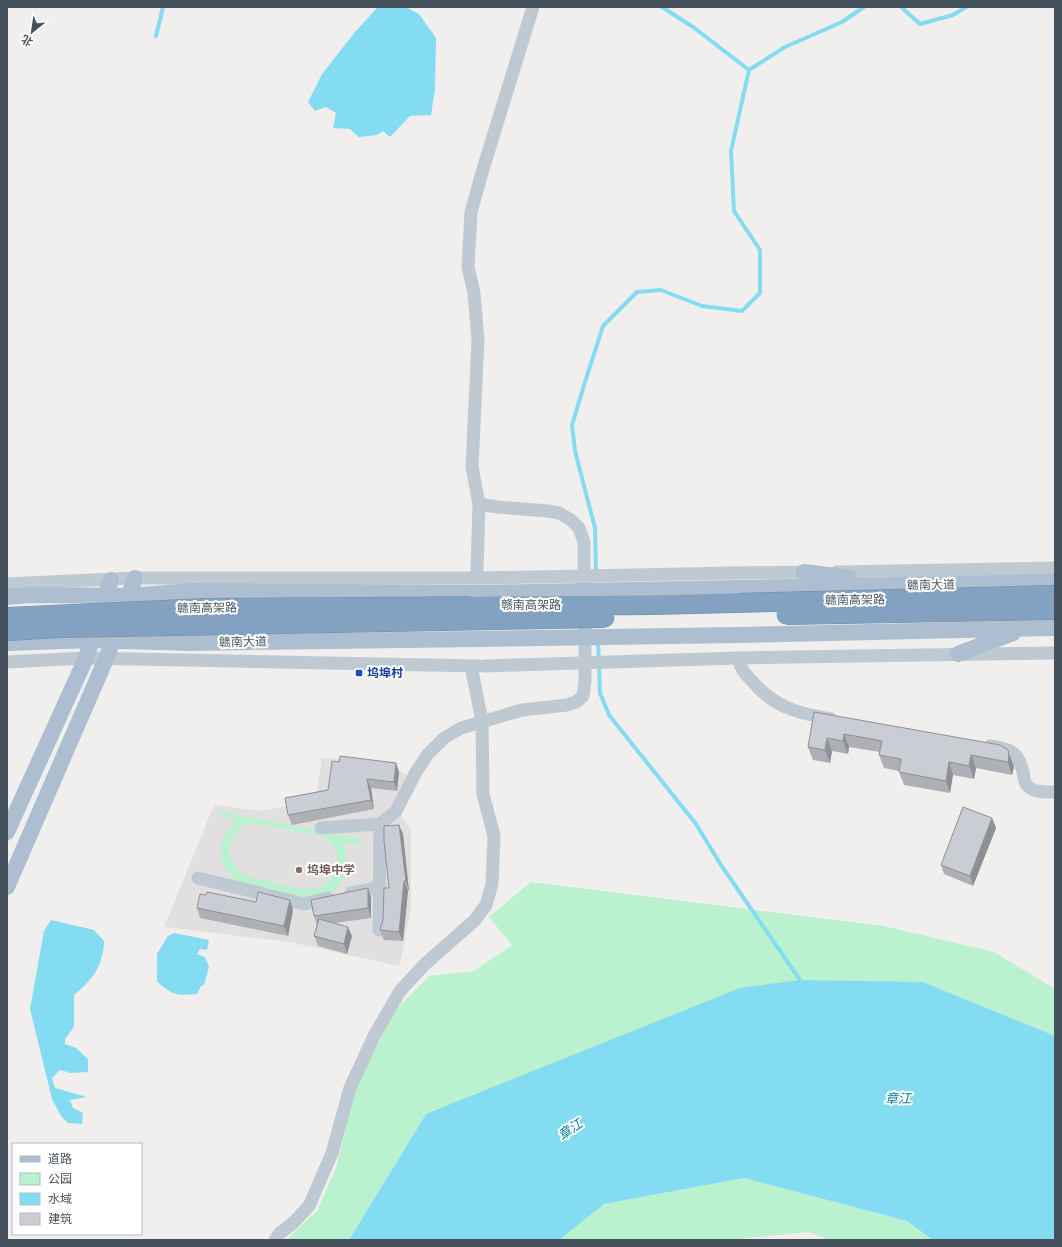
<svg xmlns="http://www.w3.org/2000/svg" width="1062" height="1247" font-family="'Fira Sans','Noto Sans SC',sans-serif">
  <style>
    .education { fill: #e2dfe0 }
    .green { fill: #baf2cf; fill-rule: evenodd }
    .water { fill: #84dcf2 }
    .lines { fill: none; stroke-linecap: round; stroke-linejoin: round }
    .stream { stroke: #84dcf2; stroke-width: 4 }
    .minor { stroke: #bec9d2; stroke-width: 13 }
    .major { stroke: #acbecf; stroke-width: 16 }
    .highway-bridge-casing { stroke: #6e8dad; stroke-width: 20; stroke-linecap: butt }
    .minor-bridge { stroke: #bec9d2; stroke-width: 13 }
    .major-bridge { stroke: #acbecf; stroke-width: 16 }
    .highway-bridge { stroke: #83a2c1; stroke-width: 19 }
    .wall { fill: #aeb0b6 }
    .shaded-wall { fill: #8d9094 }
    .building { fill: #cacdd4; stroke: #8d9094 }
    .transit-dot { fill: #1a4fb4; stroke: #fff; stroke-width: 1.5 }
    .education-dot { fill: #8d6e63; stroke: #fff; stroke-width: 1.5 }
    .labels { text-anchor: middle; stroke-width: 4; stroke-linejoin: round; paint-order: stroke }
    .street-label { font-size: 12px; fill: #45525d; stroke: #fff }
    .transit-label { font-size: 12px; font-weight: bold; fill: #164399; stroke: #fff; text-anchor: start }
    .education-label { font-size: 12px; font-weight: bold; fill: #785e54; stroke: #fff; text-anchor: start }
    .water-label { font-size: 13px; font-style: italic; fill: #057d9b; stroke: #fff }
  </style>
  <rect width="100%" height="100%" fill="#f1eeee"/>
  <path class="education" d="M322 758 387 763 407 775 394 806 411 830V911L399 966 289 942 164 927 214 805 259 811 315 801Z"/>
  <path class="green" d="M221 812 361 839 360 845 342 842 346 853 347 869 341 883 331 893 310 900 240 882C215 866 215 838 238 820L221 817ZM251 823 323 836C332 842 338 851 338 862 337 875 327 888 313 889 300 891 262 879 247 876 222 862 225 833 251 823Z
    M531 882 883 926 994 952 1055 989V1036L923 982 426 1114 349 1240H286L317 1211 336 1168 354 1095 364 1070 395 1011 429 976 474 971 512 945 489 917Z
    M744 1178 907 1221 933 1240H829L809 1232 730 1240H559L604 1204Z"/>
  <path class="water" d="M378 7H406L419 14 436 38 435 89 431 115 410 116 390 137 383 131 377 135 359 137 350 129 333 128 336 113 326 107 315 111 308 102 322 74 355 32Z
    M51 920 94 930 104 941C103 967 93 979 74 995V1027L65 1039V1044L76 1048 88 1059V1072L71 1073 60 1070 52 1078 55 1088 87 1097 70 1100 73 1108 83 1113 82 1124 68 1123 61 1116 52 1099 30 1009 44 931Z
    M174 933 209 940 207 950 200 949 197 954 205 957 209 967 204 985 201 986 197 994C176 996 172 995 157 981V954L168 936Z
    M800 980 923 982 1055 1036V1240H933L907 1221 744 1178 604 1204 559 1240H349L426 1114 740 988Z"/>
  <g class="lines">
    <path class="stream" d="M662 7 693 27 749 70
      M901 7 920 24 953 15 966 7
      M156 36 163 7
      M596 573 595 528 575 451 572 425 585 382 603 326 637 292 661 290 702 306 742 311 760 293V250L734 211 731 151 749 70 785 47 842 22 864 7
      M598 640 600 693 609 715 696 824 721 865 800 980 799 984"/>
    <path class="minor" d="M479 504 497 507 548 511 559 513 571 520 579 528 584 542V586
      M837 572 1055 568
      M733 573 813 572
      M7 584 135 578H478L477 569 479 504 472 467 478 340 474 293 468 267 471 212 483 169 533 7
      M7 662 86 658 479 666
      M831 719C798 713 775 708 752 681 744 673 741 669 738 658L1055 653
      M990 746C1011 749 1018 751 1023 772 1024 776 1024 782 1026 784 1032 793 1046 792 1055 792
      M321 828 380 824 396 811 416 772 428 754 444 738 461 728 522 710 567 705 576 702 583 696 585 681V628
      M198 878 304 904 328 898
      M351 893 380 887
      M379 930 380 824
      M275 1240 280 1233 292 1224 309 1206 332 1153 350 1088 374 1036 400 991 425 964 474 921 486 905 492 884 494 836 483 794 482 721 471 666"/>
    <path class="major" d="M804 572 850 578
      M734 588 1055 582
      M7 597 29 595 129 596 191 591 477 593
      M125 605 135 578
      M102 606 111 580
      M736 635 1055 628
      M7 643 92 640 190 643 479 639
      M958 654 1013 633
      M7 832 86 658 95 631
      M7 887 106 659 116 631"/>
    <defs>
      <path id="highway-bridge" d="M786 615 1055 610
        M7 617 208 608 653 605 1055 595
        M7 631 59 628 605 618"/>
    </defs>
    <use href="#highway-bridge" class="highway-bridge-casing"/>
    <path class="minor-bridge" d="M478 578 733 573
      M485 666 738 658"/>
    <path class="major-bridge" d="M477 593 734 588
      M479 639 736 635"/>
    <use href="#highway-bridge" class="highway-bridge"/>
  </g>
  <path class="wall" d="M814 712 1013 763 1014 767 1012 775 976 768 974 779 953 775 950 793 904 785 899 772V771L884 768 879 755 880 752 849 747 848 754 832 751 830 763 813 760 808 747Z
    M339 762 396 763 399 772 397 791 371 788 374 809 292 825 288 815 328 790Z
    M992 818 996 828 973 886 944 874 941 865Z
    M399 825 403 834 409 891H408L403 941 384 940 380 930 383 920 389 888Z
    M371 898V918L335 923 352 936 347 954 318 946 314 936 317 926 314 916Z
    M197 908 293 910 288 936 200 918Z"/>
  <path class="shaded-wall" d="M844 734 849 747 848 754 843 741Z
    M827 738 832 751 830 763 825 750Z
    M1008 750 1014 767 1012 775 1008 762Z
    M971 755 976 768 974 779 969 766Z
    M949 762 953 775 950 793 946 781Z
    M396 763 399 772 397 791 394 782Z
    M367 779 371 788 374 809 371 800Z
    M992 818 996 828 973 886 970 876Z
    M399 825 403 834 409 891 406 881Z
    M404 881 408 891 403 941 399 932Z
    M368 888 371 898V918L368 908Z
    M290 900 293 910 288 936 284 926Z
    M348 927 352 936 347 954 344 944Z"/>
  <path class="building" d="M814 712 1000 745 1008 750 1009 755 1008 762 971 755 969 766 949 762 946 781 899 772 901 759 879 755 882 741 844 734 843 741 827 738 825 750 808 747Z
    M340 756 396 763 394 782 367 779 371 800 288 815 285 798 328 790 332 761 339 762Z
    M963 807 992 818 970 876 941 865Z
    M399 825 406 881H404L399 932 380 930 383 920 384 888H389L384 841V826Z
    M368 888V908L314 916 311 900Z
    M207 892 256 902 258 892 290 900 284 926 197 908 200 894 206 895Z
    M319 919 348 927 344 944 314 936Z"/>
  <rect class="transit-dot" x="355" y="669" width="8" height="8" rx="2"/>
  <circle class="education-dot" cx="299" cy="870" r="4"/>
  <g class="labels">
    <g class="street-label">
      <text transform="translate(931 585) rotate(-1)" y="4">赣南大道</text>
      <text transform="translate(855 600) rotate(-1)" y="4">赣南高架路</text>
      <text x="531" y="609">赣南高架路</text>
      <text transform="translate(207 608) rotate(-1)" y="4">赣南高架路</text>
      <text transform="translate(243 642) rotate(-1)" y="4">赣南大道</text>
    </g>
    <g class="transit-label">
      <text x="367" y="677">坞埠村</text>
    </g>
    <g class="education-label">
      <text x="307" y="874">坞埠中学</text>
    </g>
    <g class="water-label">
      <text x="898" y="1103">章江</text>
      <text transform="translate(570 1129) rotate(-34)" y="5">章江</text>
    </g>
  </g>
  <rect width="1062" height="1247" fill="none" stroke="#45525d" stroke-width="16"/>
  <rect x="12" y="1143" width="130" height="92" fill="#ffffff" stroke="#b5babe"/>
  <rect x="20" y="1156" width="20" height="6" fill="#acbecf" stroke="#b5babe"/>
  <text x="48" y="1163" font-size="12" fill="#45525d">道路</text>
  <rect x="20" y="1173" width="20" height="12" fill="#baf2cf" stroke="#b5babe"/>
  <text x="48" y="1183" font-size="12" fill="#45525d">公园</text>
  <rect x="20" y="1193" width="20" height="12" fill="#84dcf2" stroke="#b5babe"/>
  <text x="48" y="1203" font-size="12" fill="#45525d">水域</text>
  <rect x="20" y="1213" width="20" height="12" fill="#cacdd4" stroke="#b5babe"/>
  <text x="48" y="1223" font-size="12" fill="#45525d">建筑</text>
  <g transform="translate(32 32) rotate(210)" stroke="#ffffff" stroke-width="3" paint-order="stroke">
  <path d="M0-3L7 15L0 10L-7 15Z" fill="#45525d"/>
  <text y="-6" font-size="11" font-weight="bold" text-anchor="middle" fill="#45525d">北</text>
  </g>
</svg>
